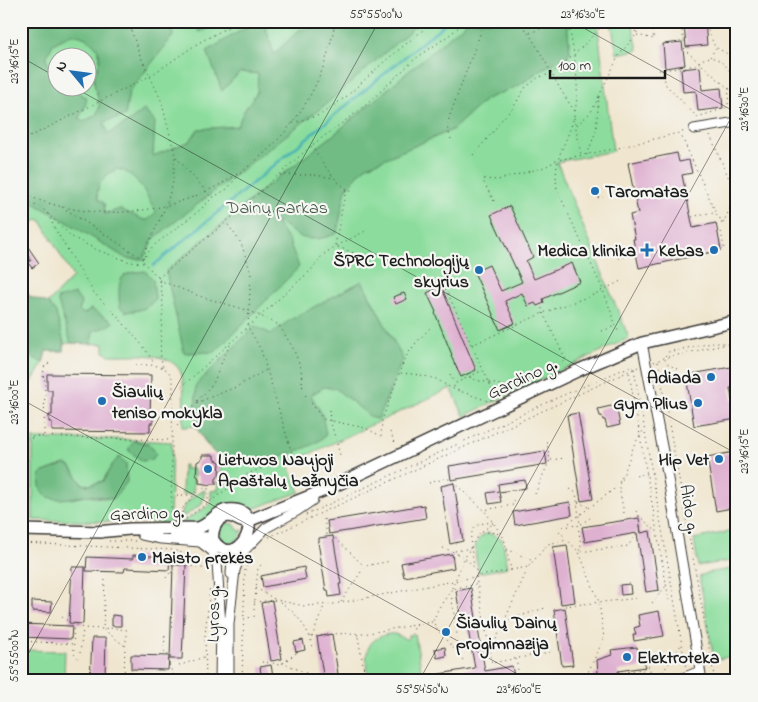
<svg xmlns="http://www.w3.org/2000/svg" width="758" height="702" font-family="'Indie Flower',sans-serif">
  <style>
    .green { fill: #8cdd9d; stroke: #547c5c; fill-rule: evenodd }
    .forest { fill: #71bc84; stroke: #466c50; fill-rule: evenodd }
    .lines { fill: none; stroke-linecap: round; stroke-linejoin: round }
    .stream { stroke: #3caeb4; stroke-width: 2.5 }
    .building { fill: #dfb1d1 }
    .minor-casing { stroke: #3c3a37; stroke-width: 11 }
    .major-casing { stroke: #3c3a37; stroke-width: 14 }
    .path { stroke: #3c3a37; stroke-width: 1; stroke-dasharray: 1 4; stroke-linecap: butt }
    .minor { stroke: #fff; stroke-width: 9 }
    .major { stroke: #fff; stroke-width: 11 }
    .ticks { fill: none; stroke: #1c1c1c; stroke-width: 1; stroke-opacity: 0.45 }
    .poi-dot { fill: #1f6fb2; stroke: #f6f6f2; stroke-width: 2 }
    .labels { text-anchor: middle; stroke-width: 4.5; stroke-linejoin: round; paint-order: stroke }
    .poi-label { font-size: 18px; font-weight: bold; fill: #1c1c1c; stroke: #f6f6f2; text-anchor: start }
    .park-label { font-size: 18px; fill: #3e5643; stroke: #f6f6f2 }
    .street-label { font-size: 18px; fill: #1c1c1c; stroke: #f6f6f2 }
    .neatline { fill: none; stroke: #1c1c1c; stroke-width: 2 }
    .ticks-label { font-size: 12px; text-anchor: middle; fill: #1c1c1c }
  </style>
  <rect width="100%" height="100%" fill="#f6f6f2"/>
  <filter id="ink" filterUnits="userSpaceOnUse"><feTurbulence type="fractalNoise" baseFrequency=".02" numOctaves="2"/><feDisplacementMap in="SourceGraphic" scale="10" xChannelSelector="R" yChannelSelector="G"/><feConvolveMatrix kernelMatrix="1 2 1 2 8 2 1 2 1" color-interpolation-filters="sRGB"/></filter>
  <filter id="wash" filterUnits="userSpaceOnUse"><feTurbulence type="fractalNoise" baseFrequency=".0096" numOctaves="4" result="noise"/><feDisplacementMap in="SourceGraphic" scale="20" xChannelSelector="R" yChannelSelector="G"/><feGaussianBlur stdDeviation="1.12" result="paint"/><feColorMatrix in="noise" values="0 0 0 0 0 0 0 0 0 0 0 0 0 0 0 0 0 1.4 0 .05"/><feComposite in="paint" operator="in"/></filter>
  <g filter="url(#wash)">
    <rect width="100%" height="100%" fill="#f0e6cf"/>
    <path class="green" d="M21 21H597L613 151 557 162 629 338 464 416 451 388 288 464 300 492 247 511 201 524 181 523 211 504V491L218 490 221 466 225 461 206 444 196 426 183 427C183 413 185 390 182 376 175 349 130 356 109 355L104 352V344L65 343 64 351H46L43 363 21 401V283L30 297 48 303 73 277 40 219 21 228ZM58 58H88V88H58Z
      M632 21 638 50 617 54 611 22Z
      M28 439 30 440V520H21V459L26 445 24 441Z
      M33 439H117L172 442 170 521 168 523 33 520ZM65 464 71 467 82 484 89 485 103 481 112 465 113 499 85 496 71 499 41 473Z
      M183 465H185V469H194L193 494H182Z
      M205 490 202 504 183 517 182 511C187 501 194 494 205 490Z
      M227 523 234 524 239 531 243 530C239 542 228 548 220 537L221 527Z
      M737 530V560L698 566 694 539Z
      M489 533 502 539 508 567 479 573C476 557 469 539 489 533Z
      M737 568V655L714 660 700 581V576L707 573Z
      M389 634H395L408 640V635L415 634 423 681H369C366 659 361 640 389 634Z
      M21 650 65 651 64 681H21Z"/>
    <path class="forest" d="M21 21H128L132 24 139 21H172L173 36 129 92 125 116 104 122 108 134 130 121 144 110 155 122 153 156 190 141 198 129 237 126 244 111 257 92 258 74 240 72 222 91 207 51 255 22 266 28 274 54 299 30 333 26 337 21H421L325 105 153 239 143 259H127L64 220 21 196ZM72 34C84 36 98 42 100 57 100 64 95 72 94 79 93 90 104 104 97 113 95 116 88 119 84 122L79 118 85 106 87 98 72 88H58L57 75 51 72 46 58 53 44ZM117 169C138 173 146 195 156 212L148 220H144L120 209 105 214 104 203 98 199C95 184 105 175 117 169Z
      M195 21H226L199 32Z
      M468 21H567L570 53 564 58 542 69 518 86 486 99 452 130 365 167 346 189 337 233C327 238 310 242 299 236 290 232 286 224 275 222L289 241 299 267 215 352 184 353 166 271 262 190 332 136Z
      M145 271 153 279 155 299C147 310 140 310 126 312L120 307C119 299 117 279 125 275 130 272 139 272 145 271Z
      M362 281 403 359 378 419 372 418 335 388 324 387 311 395 322 414 326 435C314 447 296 451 281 456 253 464 221 470 205 441 202 436 197 430 196 424 195 411 196 398 196 385L255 326 271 334 290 320Z
      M21 283 30 297 48 303 56 313 64 343V351H46L43 363 21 351Z
      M75 294 81 302 79 311 84 314 91 309 113 322 106 327 93 331 91 344 71 343 57 299Z
      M134 441 149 444 156 453 152 460 142 461 128 450Z
      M119 457 126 463 127 482 113 499C104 497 94 495 85 496 72 497 47 505 41 489 39 483 39 479 41 473L65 464 71 467 82 484 89 485 103 481 112 465Z"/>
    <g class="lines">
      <path class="stream" d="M153 266 448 21"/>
    </g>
    <g id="blocks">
      <path class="building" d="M705 22 707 45 686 47 684 24Z
        M682 42 685 65 665 68 663 44Z
        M700 67 702 90 721 88 723 108 698 111 696 91 683 92 681 69Z
        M677 153 679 162 689 160 692 173 682 175 693 228 716 223 721 250 639 268 633 239H635L630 215 638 213 628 163Z
        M510 206 533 257 526 261 534 279 572 263 580 282 543 299 544 303 537 306 535 303 528 306 522 293 505 301 515 323 500 330 474 272 489 265 501 291 522 282 491 215Z
        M28 247 39 263 32 268 28 263 31 261 25 248Z
        M441 286 476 370 461 377 451 356 452 355 435 313 436 312 427 293Z
        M404 293 407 299 396 304 393 297Z
        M737 366V387L730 388 732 400 737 399V419L694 426 686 375Z
        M47 374 151 375 150 417H153V423H150V432L52 431V422H49V415H52V390H47Z
        M611 406 617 410 620 425 607 428 605 420H603L602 416H600L598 409Z
        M578 413 593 499 581 501 567 415Z
        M545 451 547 464 451 480 449 466Z
        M734 452 737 468V507L716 511 707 457Z
        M202 455H214V459L220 462 219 475 216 479V484H211V485L199 483V478L196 475 197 462 202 459Z
        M525 480 526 488 499 492 501 502 489 504 487 493 499 491 498 484Z
        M454 483 463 541 450 544 441 486Z
        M570 502 572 515 515 525 513 512Z
        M424 505 426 518 329 534 327 521Z
        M639 518 641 533 650 531 659 590 646 592 637 533 585 542 582 527Z
        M333 536 341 584H339L341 595 329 597 328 590H326L318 542H319V538Z
        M567 545 575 602 561 604 553 547Z
        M452 554 454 568 404 577 401 563Z
        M133 555 170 557 169 570 125 568 124 572 86 571 87 557 133 559Z
        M173 565H186L182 659H170Z
        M72 567H85L83 624 69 623Z
        M304 567 306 579 263 587 261 576Z
        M630 584 631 594 621 595 620 585Z
        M471 588 485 671 512 666 515 681H440L439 674 475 668 467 624 462 625 456 591Z
        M32 601 52 602 51 612 32 611Z
        M272 601 282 659 271 661 261 603Z
        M565 608 573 665 562 666 554 610Z
        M659 611 664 636 634 641 633 634H636L634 628 640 626 638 615Z
        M112 615 121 616V626H112Z
        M21 624 72 626 71 639 21 637Z
        M332 634 339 681H324L317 637Z
        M92 638H106L105 676H99V681H90Z
        M303 640 305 650 296 652 294 642Z
        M445 647 446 656 437 658 435 649Z
        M637 647 639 659 643 658 645 667 618 671 619 681H594L593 674 598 673 597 660 612 655 611 650Z
        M131 655 169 656 168 670 131 669Z
        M271 665 274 681H262L260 667Z"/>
    </g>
  </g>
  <g filter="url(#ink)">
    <use href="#blocks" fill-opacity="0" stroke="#3c3a37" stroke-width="1"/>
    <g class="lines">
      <defs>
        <path id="minor" d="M694 129 737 122
          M642 343 666 467 702 681
          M142 535 161 539 200 542 212 551 217 562 221 626
          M231 574 233 549
          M229 624 235 570 241 554 266 528 297 511 313 500
          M220 681 221 621
          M229 681V619
          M675 681 700 671"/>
        <path id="major" d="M21 530 102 532
          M96 532 130 529 198 528C210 525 215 512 227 510 272 505 238 577 213 540 211 528 219 513 233 517 237 519 240 521 244 522L248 521 330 488 579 370 642 343 737 321
          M175 536 208 538 213 540"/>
      </defs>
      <use href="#minor" class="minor-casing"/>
      <use href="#major" class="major-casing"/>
      <path class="path" d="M128 21 139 53 161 100 175 155 173 182 166 206 146 249 143 259 144 263 158 277
        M519 21C542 48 553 83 575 111
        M568 21C573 50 581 82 575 111 570 142 552 153 557 189L603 290 619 334
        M633 21 636 34
        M680 21 684 42
        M706 21V22
        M706 26 715 47 737 59
        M530 33 559 21
        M637 35 654 39 650 21
        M710 57 716 48
        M699 62C716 48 730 70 737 83
        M685 67 700 64
        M659 70 681 68
        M662 70 666 85 697 117 726 108 728 105 729 89 685 50 684 47
        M729 89 737 88
        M574 118 581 155
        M293 123 320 115 347 96 385 61 434 21
        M577 125 591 112 599 97
        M680 133 716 213
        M710 135 737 197
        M451 139 447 127 450 115 485 21
        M21 141 150 76 200 42 240 21
        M311 146C323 162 334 184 353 192
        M473 155 493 132 503 118 513 108 525 88 539 77 551 74 574 55 607 21
        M587 155 596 131 599 96 619 55 636 35 641 21
        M176 157 211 197
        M280 175H315L333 178
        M21 193C155 253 314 167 335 21
        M595 195 596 198 603 197
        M21 199 43 209 72 237 97 250 130 262 144 263
        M494 201 483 181 484 179 498 180 545 167 557 160 614 149 686 131
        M62 207 143 259 153 246 200 210 212 198 227 189 238 176
        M48 214 55 229 94 293 118 317 143 346 153 361
        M692 217C705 214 719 207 722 225
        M723 223 737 194
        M717 232 721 231 724 248
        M335 245 346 189
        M338 247 354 253
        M618 258 636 254
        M158 278 226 222 311 146 365 106 415 59 448 36 466 21
        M159 280 199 296 250 311 279 325 293 348 301 368 303 392 323 419 365 428 381 436 382 420 405 358 415 344 430 328
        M159 281C169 309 155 339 163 367
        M602 331 615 326
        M472 345 543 313 593 295 623 280
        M654 362 664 358 737 342
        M658 362 715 681
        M136 365C152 365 168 363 173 381L171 518
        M634 369 686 668
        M677 369 668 364 664 358 668 352 712 343H727
        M401 373 420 375 436 379 451 388 488 401 496 398 442 281
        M629 373 669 600
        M450 374 454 383
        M470 377 475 380 511 387 566 360 543 313 541 305
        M454 387V384L481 371
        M178 390 310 271C315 266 318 260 323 255 332 247 353 238 365 231
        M732 397H737
        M197 401 213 384 225 354 230 345
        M329 410 330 420 340 455
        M177 425 196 403 236 387 266 370
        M390 432 396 445
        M44 435 45 380H43L44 367 49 363
        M32 436 172 440
        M21 438H32
        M693 458V462
        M551 460 565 458
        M694 465 708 462
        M453 482 484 510 513 505 515 497
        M429 483 447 478 451 481
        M570 489 576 493 580 524
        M535 494 543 475 550 460 546 439
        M177 495H192
        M578 502 588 507
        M636 511 639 516 657 532
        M624 513 619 487 620 481 624 478 652 473
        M306 515 552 400 631 366 634 369
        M639 516 641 533
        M182 518V509L200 488H208V503
        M186 519 249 473 293 457 261 350 248 327 251 273 241 243 226 222
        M324 519 327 535H329
        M569 523 613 490 620 481 624 473 634 445 644 429
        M581 524 590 518
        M578 525 581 546 579 552 628 546 637 533
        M563 527 577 525
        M482 531 493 524
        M559 531 579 552 599 602 604 638 584 681
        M332 535 364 566
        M269 537 638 367
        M109 541H135
        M21 543 173 550 197 558 204 568
        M443 548C457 552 474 562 478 575
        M471 548C469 531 474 521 493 523
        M507 549 533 561
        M455 551 471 548 474 566
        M172 563 208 569
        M172 565 173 551
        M511 570 528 567
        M476 577 492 663 551 652
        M166 578 172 570
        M105 580 103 629 125 646
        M256 588 276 600
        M452 588 464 559 480 532H489L501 534
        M451 593 460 656
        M254 602 277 600 304 606 334 604 511 570 504 538 484 510
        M280 602C296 612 310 630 313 649
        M341 602 365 566 391 561
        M652 603 666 586
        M565 606 639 598
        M254 610 258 568 262 564
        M62 617 69 622
        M244 619 255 616
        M505 621 545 608
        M72 623 83 628 103 629 109 628 127 630
        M73 624 74 654 80 660
        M412 634 415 625
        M357 635 432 622
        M165 636 164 651 169 656
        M311 637 333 634 356 633 358 637 366 681
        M312 637 324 606
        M21 641 74 644
        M80 653 83 629
        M490 653 529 566 548 544 567 540
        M169 659V664L181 665 204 657
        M516 659 520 681
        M463 660 436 628 433 621 438 609 452 589 477 584
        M262 662 270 663
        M273 663 276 665 283 663 318 678
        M283 663 299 651
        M169 665 176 681
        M628 669 629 681
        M628 672 641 669 652 678 649 666 641 669
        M663 672 681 645
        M187 679 190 681
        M124 681 125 646 127 635
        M206 681 205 635 210 588
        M242 681 245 570 252 555
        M306 681 310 676"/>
      <use href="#minor" class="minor"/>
      <use href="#major" class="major"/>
    </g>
  </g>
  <path class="ticks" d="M571 21 737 113M21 57 58 78M75 88 737 454M21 399 530 681M21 667 379 21M419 681 737 107"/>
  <g class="poi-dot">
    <circle cx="595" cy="191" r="5"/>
    <path d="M644.5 242.5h5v5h5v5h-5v5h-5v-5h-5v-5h5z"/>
    <circle cx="714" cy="250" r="5"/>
    <circle cx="479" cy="270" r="5"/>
    <circle cx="711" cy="377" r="5"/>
    <circle cx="102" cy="401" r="5"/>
    <circle cx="698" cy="403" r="5"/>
    <circle cx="719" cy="459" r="5"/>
    <circle cx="208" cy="469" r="5"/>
    <circle cx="142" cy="557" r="5"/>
    <circle cx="446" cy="632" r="5"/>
    <circle cx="627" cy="657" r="5"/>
  </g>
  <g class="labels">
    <g class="poi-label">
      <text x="605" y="197">Taromatas</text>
      <text x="636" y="256" text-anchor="end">Medica klinika</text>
      <text x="704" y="256" text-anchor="end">Kebas</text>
      <text x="469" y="266" text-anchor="end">ŠPRC Technologijų<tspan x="469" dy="21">skyrius</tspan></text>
      <text x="701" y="383" text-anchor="end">Adiada</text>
      <text x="112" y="397">Šiaulių<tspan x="112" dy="21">teniso mokykla</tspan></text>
      <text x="688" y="409" text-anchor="end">Gym Plius</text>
      <text x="218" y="465">Lietuvos Naujoji<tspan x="218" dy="21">Apaštalų bažnyčia</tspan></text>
      <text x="709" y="465" text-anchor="end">Hip Vet</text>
      <text x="152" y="563">Maisto prekės</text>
      <text x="456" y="628">Šiaulių Dainų<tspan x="456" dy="21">progimnazija</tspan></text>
      <text x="637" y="663">Elektroteka</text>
    </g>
    <g class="park-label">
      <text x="277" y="213">Dainų parkas</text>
    </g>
    <g class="street-label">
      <text transform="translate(522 378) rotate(-25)" y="6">Gardino g.</text>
      <text transform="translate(690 509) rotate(81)" y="6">Aido g.</text>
      <text transform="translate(147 513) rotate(-2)" y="6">Gardino g.</text>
      <text transform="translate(213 614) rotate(-89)" y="6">Lyros g.</text>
    </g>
  </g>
  <rect width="758" height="702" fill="none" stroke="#f6f6f2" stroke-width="55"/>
  <g transform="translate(72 72) rotate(299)"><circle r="24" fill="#f6f6f2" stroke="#9f9f9c"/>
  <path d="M0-4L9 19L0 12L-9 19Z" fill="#1f6fb2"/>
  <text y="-8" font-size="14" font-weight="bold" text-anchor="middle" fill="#1c1c1c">N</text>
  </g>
  <path d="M550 70v8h115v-8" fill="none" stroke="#1c1c1c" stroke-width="2.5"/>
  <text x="558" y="70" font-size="15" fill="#1c1c1c" stroke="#f6f6f2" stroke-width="4" paint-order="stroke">100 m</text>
  <rect x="28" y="28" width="702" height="646" class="neatline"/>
  <g class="ticks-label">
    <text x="376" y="18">55°55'00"N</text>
    <text x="583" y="18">23°16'30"E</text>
    <text transform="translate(14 61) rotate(-90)" y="4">23°16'15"E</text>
    <text transform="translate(744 109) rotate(-90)" y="4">23°16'30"E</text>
    <text transform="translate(14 402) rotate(-90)" y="4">23°16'00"E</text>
    <text transform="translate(744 451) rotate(-90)" y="4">23°16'15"E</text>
    <text transform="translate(14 656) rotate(-90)" y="4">55°55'00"N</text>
    <text x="422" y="693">55°54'50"N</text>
    <text x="519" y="693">23°16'00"E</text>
  </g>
</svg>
